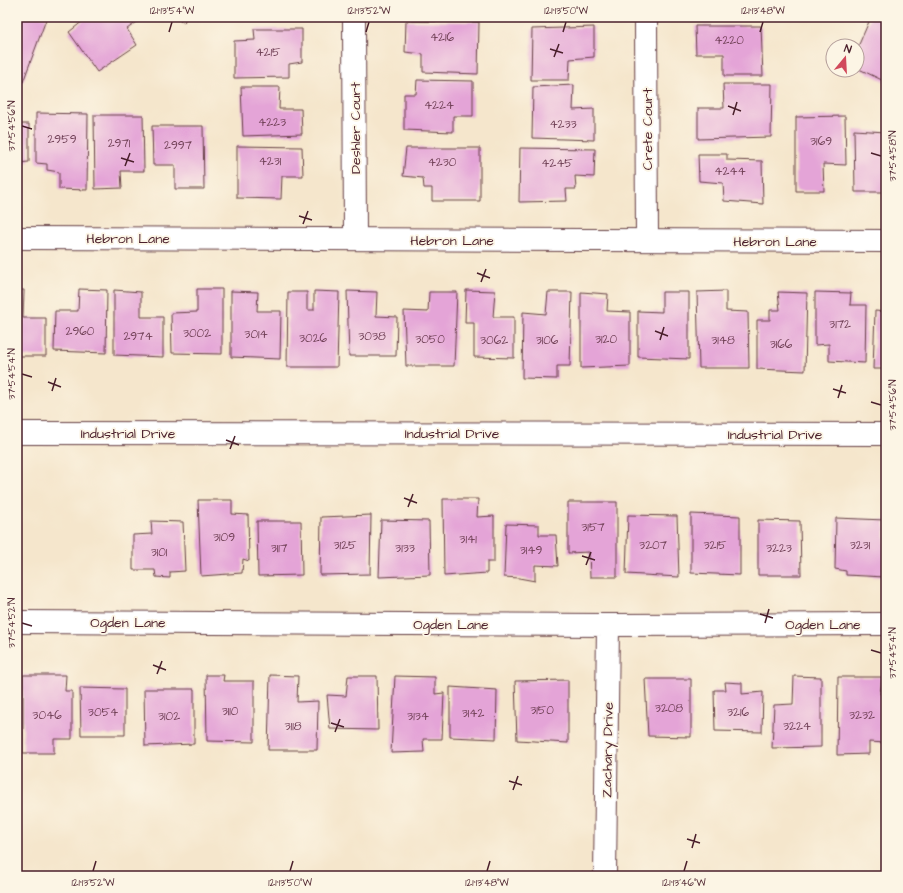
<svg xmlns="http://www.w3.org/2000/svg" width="903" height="893" font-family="'Architects Daughter',sans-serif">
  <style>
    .building { fill: #e4a4d7 }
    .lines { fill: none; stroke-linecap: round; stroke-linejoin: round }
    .minor-casing { stroke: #643d43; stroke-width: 24 }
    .minor { stroke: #fff; stroke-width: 22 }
    .ticks { fill: none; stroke: #4a1f2b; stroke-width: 1.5 }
    .labels { text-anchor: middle; stroke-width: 3.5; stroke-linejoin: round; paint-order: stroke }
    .number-label { font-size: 12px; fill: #704056 }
    .street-label { font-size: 14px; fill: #4a1f2b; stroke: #fcf5e5 }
    .neatline { fill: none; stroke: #4a1f2b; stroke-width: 1.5 }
    .ticks-label { font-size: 10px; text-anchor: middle; fill: #4a1f2b }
  </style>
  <rect width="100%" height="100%" fill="#fcf5e5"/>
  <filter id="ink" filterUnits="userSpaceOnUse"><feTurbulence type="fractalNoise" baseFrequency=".025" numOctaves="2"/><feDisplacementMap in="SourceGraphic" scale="8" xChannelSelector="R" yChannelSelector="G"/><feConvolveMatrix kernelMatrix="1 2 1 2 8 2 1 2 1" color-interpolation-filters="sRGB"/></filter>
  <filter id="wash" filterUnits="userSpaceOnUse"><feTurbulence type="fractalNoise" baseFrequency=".012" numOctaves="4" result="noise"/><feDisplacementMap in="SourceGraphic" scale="16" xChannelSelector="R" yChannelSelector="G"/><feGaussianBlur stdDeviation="0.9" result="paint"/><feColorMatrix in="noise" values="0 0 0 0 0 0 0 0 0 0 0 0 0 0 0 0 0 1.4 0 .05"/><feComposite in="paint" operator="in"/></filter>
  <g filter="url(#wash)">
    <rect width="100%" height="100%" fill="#f5e6cc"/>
    <g id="blocks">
      <path class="building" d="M17 17H47L23 82 17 80Z
        M88 17H137L140 20 127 29 137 45 97 72 69 32Z
        M175 17H186L184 23Z
        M227 17H303V19H227Z
        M521 17H595V20L521 21Z
        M871 17H879L886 20V82L857 68V49Z
        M406 21 479 22 478 74 423 72V54L405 52Z
        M695 26H761L763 76H724V54H696Z
        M594 27V57L570 59 569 80H531L532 29Z
        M254 29H302V62L289 64V77L234 78V41L255 40Z
        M417 80 473 81V116H453V132L404 130V94H416Z
        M723 84H772L771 137 698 139V108H724Z
        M574 85 573 110 594 109V140L532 138 533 87Z
        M241 87H280L279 109H301L302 134 243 136Z
        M36 113 88 114 87 190 59 189V172L47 170V164L36 163Z
        M94 115H143L144 171H121L122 188 95 189Z
        M845 116 846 165 823 164 824 191H796V117Z
        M17 124H29V162L17 163Z
        M152 126H203L204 189H175V165H153Z
        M854 130 886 132V192H855Z
        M237 146 302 147 303 176H282L281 199 237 198Z
        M406 148H480V201H432V188H424L423 178 403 176Z
        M520 148 595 149 594 177 575 176 576 189H566L567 201 519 202Z
        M698 154H727V160L762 161 763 204 724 201 723 183 699 181Z
        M79 289 107 290 106 353 54 351 55 311H78Z
        M197 289H222V354L172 353 171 313 197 312Z
        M17 290H24L23 318H46V356H17Z
        M114 290 141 292V317H163V357L114 355Z
        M466 290 495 291 493 317H514V358L474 357V323H465Z
        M231 291 258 292 257 311H281L280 359 231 357Z
        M314 291 339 292 337 367H287L288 292H307V310H314Z
        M347 291 377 292 376 316 397 317 396 356H349Z
        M726 291V311L748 312 749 368H699L697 292Z
        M429 292H457L454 366H406L404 311 428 312Z
        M548 292H572L570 366H557V379L522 378 523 312 546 314Z
        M581 292 608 294 607 311 630 312V366L581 368Z
        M662 292H689V359L638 357V311L662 312Z
        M778 292 807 293 805 371 757 369V320H770V310H780Z
        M815 292 851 293 850 305H866L865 363 829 361V344L815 345Z
        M875 311 886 312V369H873Z
        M443 499H478L477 517 494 516V562H487V573L444 576Z
        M198 500H232V514L248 515 249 561 243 559 242 573 201 576Z
        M568 502H617V577H590L589 552 568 553Z
        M691 514 740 516V575L691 573Z
        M371 515 370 574 320 575 321 517Z
        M628 515 677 516 679 577 626 574Z
        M836 518 885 520V577L846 575V571L835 569Z
        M381 520 429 521 430 575 379 577Z
        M758 520 800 521 801 575H758Z
        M151 521 183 522 185 571 170 572V578L156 577 155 570H133V535L152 534Z
        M257 521H301L302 575 258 576Z
        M506 524 539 525V535H556L558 566 535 565V581L519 578 504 577Z
        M23 675H66L65 691H72V739H54V753H23Z
        M206 675H224L223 681H254V742L207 741Z
        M270 675 298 676 297 702 318 701 317 750H268Z
        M348 676H377L378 730 330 729 327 695 346 696Z
        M395 676 435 677V694L444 693 442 739H423L424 752 391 753Z
        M794 676 821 677V747L772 748 774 705 793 704Z
        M838 677H882L880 694H886V743L869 742V754L837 755Z
        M645 679H691V737L648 736Z
        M568 680V743L517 740 515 681Z
        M725 682 742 683V694L763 692 762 732 715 731 714 690H726Z
        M450 687 497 690 496 739 450 737Z
        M80 688 125 689V735H81Z
        M144 689H194V744L145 746Z"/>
    </g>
  </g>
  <g filter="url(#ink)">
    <use href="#blocks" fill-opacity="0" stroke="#643d43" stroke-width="1"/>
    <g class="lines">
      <defs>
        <path id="minor" d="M354 17 355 239
          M646 17 647 240
          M17 238 886 241
          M17 433 886 434
          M17 622 608 625 886 624
          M605 876 608 625"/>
      </defs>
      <use href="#minor" class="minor-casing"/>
      <use href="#minor" class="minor"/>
    </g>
  </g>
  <path class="ticks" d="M169 32 172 22M366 32 369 22M563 32 566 22M760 32 763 22M550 49 563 53M554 57 559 44M728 106 741 111M733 115 737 102M22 126 32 129M871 153 881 156M121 158 134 162M125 166 130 153M299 216 312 220M303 224 308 211M477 273 490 278M481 282 486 269M655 331 668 336M660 340 664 327M22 374 32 377M48 382 61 387M833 389 846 393M52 391 56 378M838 398 842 385M871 402 881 405M226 440 239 445M230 449 235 436M404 498 417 503M408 507 413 494M582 556 595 560M586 565 591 552M760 614 773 618M22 623 32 626M765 623 769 609M871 650 881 653M153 665 166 670M157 674 162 661M331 723 344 727M335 732 340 719M509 781 522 785M513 790 518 776M687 839 700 843M692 848 696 834M93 871 96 861M290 871 293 861M487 871 490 861M684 871 687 861"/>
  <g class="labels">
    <g class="number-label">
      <text x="442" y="41">4216</text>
      <text x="729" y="44">4220</text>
      <text x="268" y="56">4215</text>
      <text x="439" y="109">4224</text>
      <text x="272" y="126">4223</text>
      <text x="563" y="128">4233</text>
      <text x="62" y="143">2959</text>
      <text x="821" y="145">3169</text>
      <text x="119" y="147">2971</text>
      <text x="178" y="149">2997</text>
      <text x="270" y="165">4231</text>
      <text x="442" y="166">4230</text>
      <text x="557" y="167">4245</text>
      <text x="730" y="175">4244</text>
      <text x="840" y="328">3172</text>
      <text x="80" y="335">2960</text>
      <text x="197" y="337">3002</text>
      <text x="256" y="338">3014</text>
      <text x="138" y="340">2974</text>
      <text x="372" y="340">3038</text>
      <text x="313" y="342">3026</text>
      <text x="430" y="343">3050</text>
      <text x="606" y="343">3120</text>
      <text x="494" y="344">3062</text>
      <text x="547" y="344">3106</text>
      <text x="723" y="344">3148</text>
      <text x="781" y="348">3166</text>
      <text x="593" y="531">3157</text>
      <text x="224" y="541">3109</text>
      <text x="468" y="543">3141</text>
      <text x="345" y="549">3125</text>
      <text x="653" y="549">3207</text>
      <text x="715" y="549">3215</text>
      <text x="860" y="549">3231</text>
      <text x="279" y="552">3117</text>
      <text x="405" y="552">3133</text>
      <text x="779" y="552">3223</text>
      <text x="531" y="554">3149</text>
      <text x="159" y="556">3101</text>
      <text x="669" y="712">3208</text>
      <text x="542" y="714">3150</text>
      <text x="230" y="715">3110</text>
      <text x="103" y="716">3054</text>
      <text x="738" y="716">3216</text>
      <text x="473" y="717">3142</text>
      <text x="47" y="719">3046</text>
      <text x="862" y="719">3232</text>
      <text x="169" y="720">3102</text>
      <text x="418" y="720">3134</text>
      <text x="293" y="730">3118</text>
      <text x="797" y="730">3224</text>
    </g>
    <g class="street-label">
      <text transform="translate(355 128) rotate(-90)" y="5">Deshler Court</text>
      <text transform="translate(647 129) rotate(-90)" y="5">Crete Court</text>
      <text x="128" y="243">Hebron Lane</text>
      <text x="452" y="245">Hebron Lane</text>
      <text x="775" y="246">Hebron Lane</text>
      <text x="128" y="438">Industrial Drive</text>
      <text x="452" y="438">Industrial Drive</text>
      <text x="775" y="439">Industrial Drive</text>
      <text x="128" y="627">Ogden Lane</text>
      <text x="451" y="629">Ogden Lane</text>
      <text x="823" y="629">Ogden Lane</text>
      <text transform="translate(607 750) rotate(-89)" y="5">Zachary Drive</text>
    </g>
  </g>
  <rect width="903" height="893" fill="none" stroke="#fcf5e5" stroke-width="44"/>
  <g transform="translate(845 58) rotate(18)"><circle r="19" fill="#fcf5e5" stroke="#b59f9b"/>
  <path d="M0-3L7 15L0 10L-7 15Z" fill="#d1495b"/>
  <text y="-6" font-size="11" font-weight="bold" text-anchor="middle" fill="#4a1f2b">N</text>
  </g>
  <rect x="22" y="22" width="859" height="849" class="neatline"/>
  <g class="ticks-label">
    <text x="172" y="14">121°13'54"W</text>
    <text x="369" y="14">121°13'52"W</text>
    <text x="566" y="14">121°13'50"W</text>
    <text x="763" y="14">121°13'48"W</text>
    <text transform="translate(11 126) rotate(-90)" y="4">37°54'56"N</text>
    <text transform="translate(892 156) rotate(-90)" y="4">37°54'58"N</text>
    <text transform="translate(11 374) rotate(-90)" y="4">37°54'54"N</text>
    <text transform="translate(892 405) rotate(-90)" y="4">37°54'56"N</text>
    <text transform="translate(11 623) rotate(-90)" y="4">37°54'52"N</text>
    <text transform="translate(892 653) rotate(-90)" y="4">37°54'54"N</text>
    <text x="93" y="886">121°13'52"W</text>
    <text x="290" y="886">121°13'50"W</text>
    <text x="487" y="886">121°13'48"W</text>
    <text x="684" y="886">121°13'46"W</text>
  </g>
</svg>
